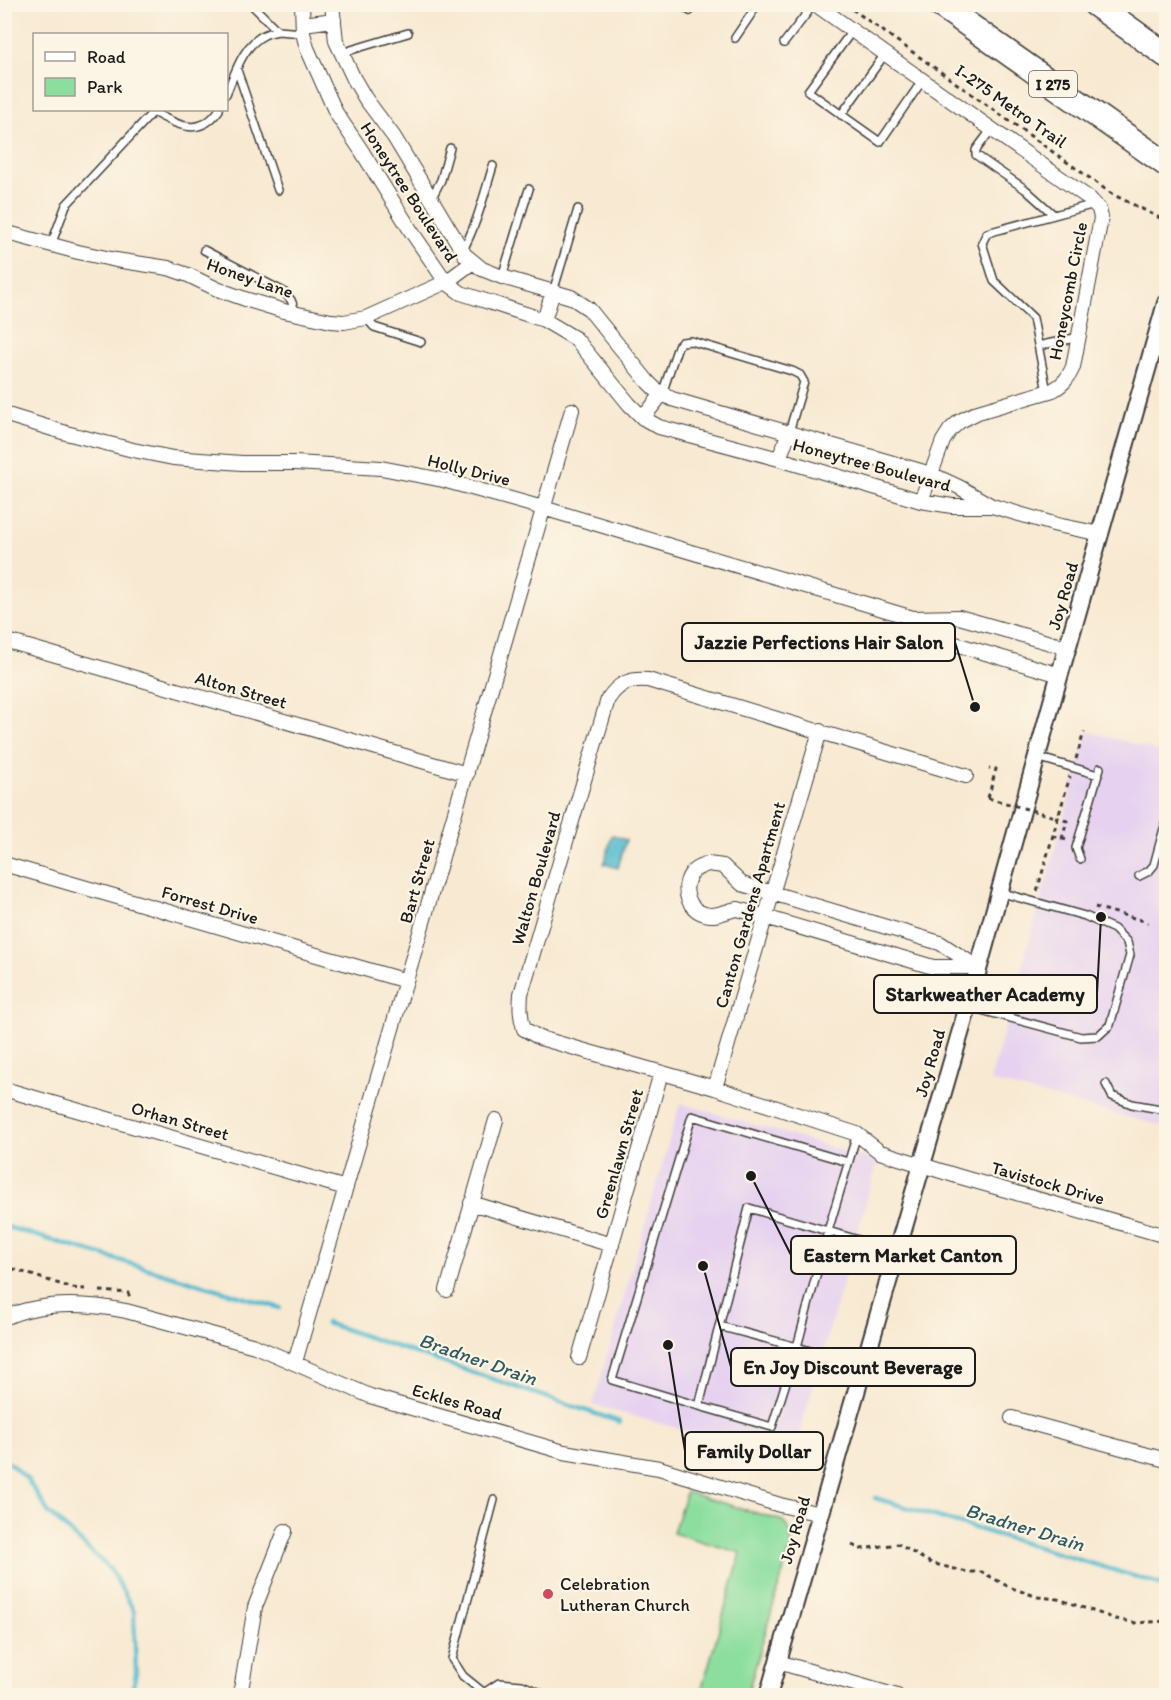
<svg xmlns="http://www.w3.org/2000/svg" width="1171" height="1700" font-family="Itim,sans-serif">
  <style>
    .built { fill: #e6d2f0 }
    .green { fill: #8cde9f; stroke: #547d5e; stroke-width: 1.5 }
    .water { fill: #51bace; stroke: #366b75; stroke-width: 1.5 }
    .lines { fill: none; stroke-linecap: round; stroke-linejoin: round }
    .stream { stroke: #51bace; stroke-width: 4.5 }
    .service-casing { stroke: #3d3b37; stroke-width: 10 }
    .minor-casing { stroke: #3d3b37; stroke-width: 16 }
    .tertiary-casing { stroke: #3d3b37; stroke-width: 20 }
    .motorway-casing { stroke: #3d3b37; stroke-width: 27 }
    .path { stroke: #3d3b37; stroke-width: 3; stroke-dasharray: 4.5 4.5; stroke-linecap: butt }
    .service { stroke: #fff; stroke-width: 7 }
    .minor { stroke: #fff; stroke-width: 14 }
    .tertiary { stroke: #fff; stroke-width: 16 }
    .motorway { stroke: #fff; stroke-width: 24 }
    .path-bridge { stroke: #3d3b37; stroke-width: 3; stroke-dasharray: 4.5 4.5; stroke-linecap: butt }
    .poi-dot { fill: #d1495b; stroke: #fcf5e5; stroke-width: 2 }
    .labels { text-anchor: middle; stroke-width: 4.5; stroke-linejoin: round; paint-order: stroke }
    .shield { fill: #fcf5e5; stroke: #5f5d58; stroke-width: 1.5 }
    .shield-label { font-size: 16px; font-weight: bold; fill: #1c1c1c }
    .street-label { font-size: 18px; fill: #1c1c1c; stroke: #fcf5e5 }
    .poi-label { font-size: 18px; fill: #1c1c1c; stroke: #fcf5e5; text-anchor: start }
    .water-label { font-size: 20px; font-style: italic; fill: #315b63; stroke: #fcf5e5 }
    .leader { fill: none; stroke: #1c1c1c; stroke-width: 2 }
    .callout-dot { fill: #1c1c1c; stroke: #fcf5e5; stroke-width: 2 }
    .callout { fill: #fcf5e5; stroke: #1c1c1c; stroke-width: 2 }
    .callout-label { font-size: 20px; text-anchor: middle; font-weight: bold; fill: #1c1c1c }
  </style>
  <rect width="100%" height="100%" fill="#fcf5e5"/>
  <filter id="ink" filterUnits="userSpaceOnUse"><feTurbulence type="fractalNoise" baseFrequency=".0167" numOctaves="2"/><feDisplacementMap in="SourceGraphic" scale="12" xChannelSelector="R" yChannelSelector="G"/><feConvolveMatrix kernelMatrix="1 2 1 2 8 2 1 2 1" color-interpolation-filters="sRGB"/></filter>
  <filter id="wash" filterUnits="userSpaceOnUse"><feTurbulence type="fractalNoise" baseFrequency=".008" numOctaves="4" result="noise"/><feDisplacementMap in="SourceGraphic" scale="24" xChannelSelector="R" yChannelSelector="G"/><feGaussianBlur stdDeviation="1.35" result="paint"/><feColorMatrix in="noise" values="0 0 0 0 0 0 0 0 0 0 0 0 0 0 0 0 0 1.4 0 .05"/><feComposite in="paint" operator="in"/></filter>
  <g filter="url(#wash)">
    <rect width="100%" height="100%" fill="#f8e9d2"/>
    <path class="built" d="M1088 731 1166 753V1127L990 1081Z
      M680 1103 878 1161 792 1460 593 1405Z"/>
    <path class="green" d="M686 1492 783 1521 792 1534V1542L747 1695H700L741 1553 673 1533Z"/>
    <path class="water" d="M612 835 626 840 618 868 604 864Z"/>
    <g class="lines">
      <path class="stream" d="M4 1226 280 1308
        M326 1323 620 1422
        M4 1461 11 1464 27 1479 49 1513 111 1570 134 1611 136 1673 131 1696
        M875 1498 1166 1586"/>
    </g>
  </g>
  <g filter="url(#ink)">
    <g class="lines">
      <defs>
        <path id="service" d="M251 4 278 31 303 33
          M681 4 690 11 697 4
          M852 31 808 91 880 142 922 81
          M735 38 758 4
          M784 43 814 4
          M343 55 351 50 408 33
          M237 70 278 190
          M226 94C235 74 242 46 264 35 268 33 273 32 278 31
          M151 111C176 124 199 139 219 110
          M841 115 885 54
          M991 130 976 150V155L1025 189 1054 215
          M431 199 441 180 450 148
          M51 245 66 205 153 112
          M204 250 284 292 291 300 296 313
          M463 250C477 224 484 195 493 166
          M502 277 529 189
          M553 292 578 209
          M366 318 374 327 421 342
          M1038 346 1079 337
          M1047 392 1033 318 994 281 982 243 987 233 1095 204
          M662 394 678 346 682 342 691 341 792 371 800 375 804 382 789 432
          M1037 757 1098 775
          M1080 859 1076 848 1100 768
          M1139 876 1149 871 1154 865 1166 821
          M970 1007 1081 1037 1098 1036 1110 1025 1130 955 1127 942 1114 929 1085 916 999 892
          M1106 1084 1112 1096 1132 1104 1166 1110
          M719 1326 797 1347 828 1231 857 1134
          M862 1367 797 1347 772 1427 699 1406 749 1208 896 1251
          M699 1406 612 1380 692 1116 848 1162
          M494 1500 452 1659 463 1676 484 1693 499 1683 522 1685 548 1696"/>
        <path id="minor" d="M302 4 303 33 307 48 336 113 361 150 411 231 446 282 461 293 544 320 576 339 629 404 643 418 659 427 779 459 921 501 952 506H992L1057 525 1101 534
          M332 4 336 41 354 79 365 98 394 137 465 255 482 269 502 277 571 297 589 309 648 382 655 389 672 399 931 474 959 487 990 505
          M815 4 1090 199 1099 209 1101 218 1073 367C1068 378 1064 384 1053 390L978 412 960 421 950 430 943 441 921 501
          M303 24 334 20
          M4 232 78 252 116 260 168 268 188 275 217 289 248 300 284 311 331 321 344 322 366 318 446 282 473 262
          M544 320 553 292
          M4 414 66 433 133 450 173 458 242 463H295L381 468 443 480 543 508 913 618 952 643 1060 675
          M643 418 662 394
          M779 459 789 432
          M913 618 959 617 1068 648
          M4 640 467 774
          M966 776 648 680C629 678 618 684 608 699L521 994C520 1007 520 1016 524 1029L540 1038 715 1088 857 1134 880 1152 957 1176 1166 1236
          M4 864 406 981
          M708 864 723 866 742 884 940 943 977 967H933L738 909C726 910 717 918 705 914 688 910 681 888 691 874 695 868 702 866 708 864Z
          M715 1088 820 731
          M4 1089 346 1188
          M471 1203 612 1245
          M447 1290 496 1120
          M4 1318C42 1301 86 1303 126 1311L255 1346 370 1396 564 1452 659 1468 780 1505 821 1514
          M579 1358 661 1073
          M295 1362 572 410
          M1012 1418 1166 1460
          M778 1662 897 1696
          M240 1696 255 1607 285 1531"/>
        <path id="tertiary" d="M768 1696 968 1006 1055 691 1166 303"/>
        <path id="motorway" d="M939 4 1166 164
          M1095 4 1166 55"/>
      </defs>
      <use href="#service" class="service-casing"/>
      <use href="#minor" class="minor-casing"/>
      <use href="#tertiary" class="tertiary-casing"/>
      <use href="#motorway" class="motorway-casing"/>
      <path class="path" d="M845 4 1112 194 1166 221
        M1076 759 1084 732
        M988 798 996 769 989 768
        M1055 817 1067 821 1062 839
        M1053 836 1067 840
        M1037 891 1070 776
        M1095 907 1148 922
        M4 1266 72 1288 85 1289
        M100 1291 128 1293 130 1297
        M852 1545 861 1549 898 1544 931 1563 967 1572H982L1009 1587 1038 1597 1058 1599 1116 1619 1136 1623 1166 1621"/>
      <use href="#service" class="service"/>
      <use href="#minor" class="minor"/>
      <use href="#tertiary" class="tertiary"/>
      <use href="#motorway" class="motorway"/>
      <path class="path-bridge" d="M988 798 1055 817"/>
    </g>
  </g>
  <circle class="poi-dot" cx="548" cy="1594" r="6"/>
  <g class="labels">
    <rect class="shield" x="1029" y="71" width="48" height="26" rx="4.5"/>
    <g class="shield-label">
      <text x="1053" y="90">I 275</text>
    </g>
    <g class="street-label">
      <text transform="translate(1011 106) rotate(35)" y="6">I-275 Metro Trail</text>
      <text transform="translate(409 192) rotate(57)" y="6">Honeytree Boulevard</text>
      <text transform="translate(250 278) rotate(19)" y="6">Honey Lane</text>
      <text transform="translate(1068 291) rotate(-79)" y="6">Honeycomb Circle</text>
      <text transform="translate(872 465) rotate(15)" y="6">Honeytree Boulevard</text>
      <text transform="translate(469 470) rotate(14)" y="6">Holly Drive</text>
      <text transform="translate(1063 596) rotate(-74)" y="6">Joy Road</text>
      <text transform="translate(241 690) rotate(16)" y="6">Alton Street</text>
      <text transform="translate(536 878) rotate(-74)" y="6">Walton Boulevard</text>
      <text transform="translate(417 881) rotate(-74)" y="6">Bart Street</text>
      <text transform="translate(210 905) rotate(16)" y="6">Forrest Drive</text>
      <text transform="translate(750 905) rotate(-74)" y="6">Canton Gardens Apartment</text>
      <text transform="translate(930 1063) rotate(-74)" y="6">Joy Road</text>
      <text transform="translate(180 1121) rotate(16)" y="6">Orhan Street</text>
      <text transform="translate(619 1154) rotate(-74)" y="6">Greenlawn Street</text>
      <text transform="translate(1048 1183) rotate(16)" y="6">Tavistock Drive</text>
      <text transform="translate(457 1402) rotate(16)" y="6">Eckles Road</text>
      <text transform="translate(795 1530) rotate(-74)" y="6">Joy Road</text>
    </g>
    <g class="poi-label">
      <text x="560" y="1590">Celebration<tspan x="560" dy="21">Lutheran Church</tspan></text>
    </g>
    <g class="water-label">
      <text transform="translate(478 1359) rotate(19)" y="7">Bradner Drain</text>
      <text transform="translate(1025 1527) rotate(17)" y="7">Bradner Drain</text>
    </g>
  </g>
  <path class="leader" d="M975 707L955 642M1101 917L1097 994M751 1176L791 1255M703 1266L731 1367M668 1345L685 1451"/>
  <g class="callout-dot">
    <circle cx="975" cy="707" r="6"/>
    <circle cx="1101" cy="917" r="6"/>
    <circle cx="751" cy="1176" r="6"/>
    <circle cx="703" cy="1266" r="6"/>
    <circle cx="668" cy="1345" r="6"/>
  </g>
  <g class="callout">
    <rect x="682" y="623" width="273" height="38" rx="6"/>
    <rect x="874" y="975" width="223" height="38" rx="6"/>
    <rect x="791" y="1236" width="225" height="38" rx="6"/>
    <rect x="731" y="1348" width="244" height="38" rx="6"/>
    <rect x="685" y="1432" width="138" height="38" rx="6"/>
  </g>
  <g class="callout-label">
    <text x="819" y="649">Jazzie Perfections Hair Salon</text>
    <text x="985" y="1001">Starkweather Academy</text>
    <text x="903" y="1262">Eastern Market Canton</text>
    <text x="853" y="1374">En Joy Discount Beverage</text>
    <text x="754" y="1458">Family Dollar</text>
  </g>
  <rect width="1171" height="1700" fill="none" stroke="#fcf5e5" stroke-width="24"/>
  <rect x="33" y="33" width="195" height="78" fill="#fcf5e5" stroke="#a29e95" stroke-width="1.5"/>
  <rect x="45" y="52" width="30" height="9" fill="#ffffff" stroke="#a29e95" stroke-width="1.5"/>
  <text x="87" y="63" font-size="18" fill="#1c1c1c">Road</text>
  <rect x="45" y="78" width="30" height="18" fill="#8cde9f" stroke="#a29e95" stroke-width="1.5"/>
  <text x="87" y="93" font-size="18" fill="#1c1c1c">Park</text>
</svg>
